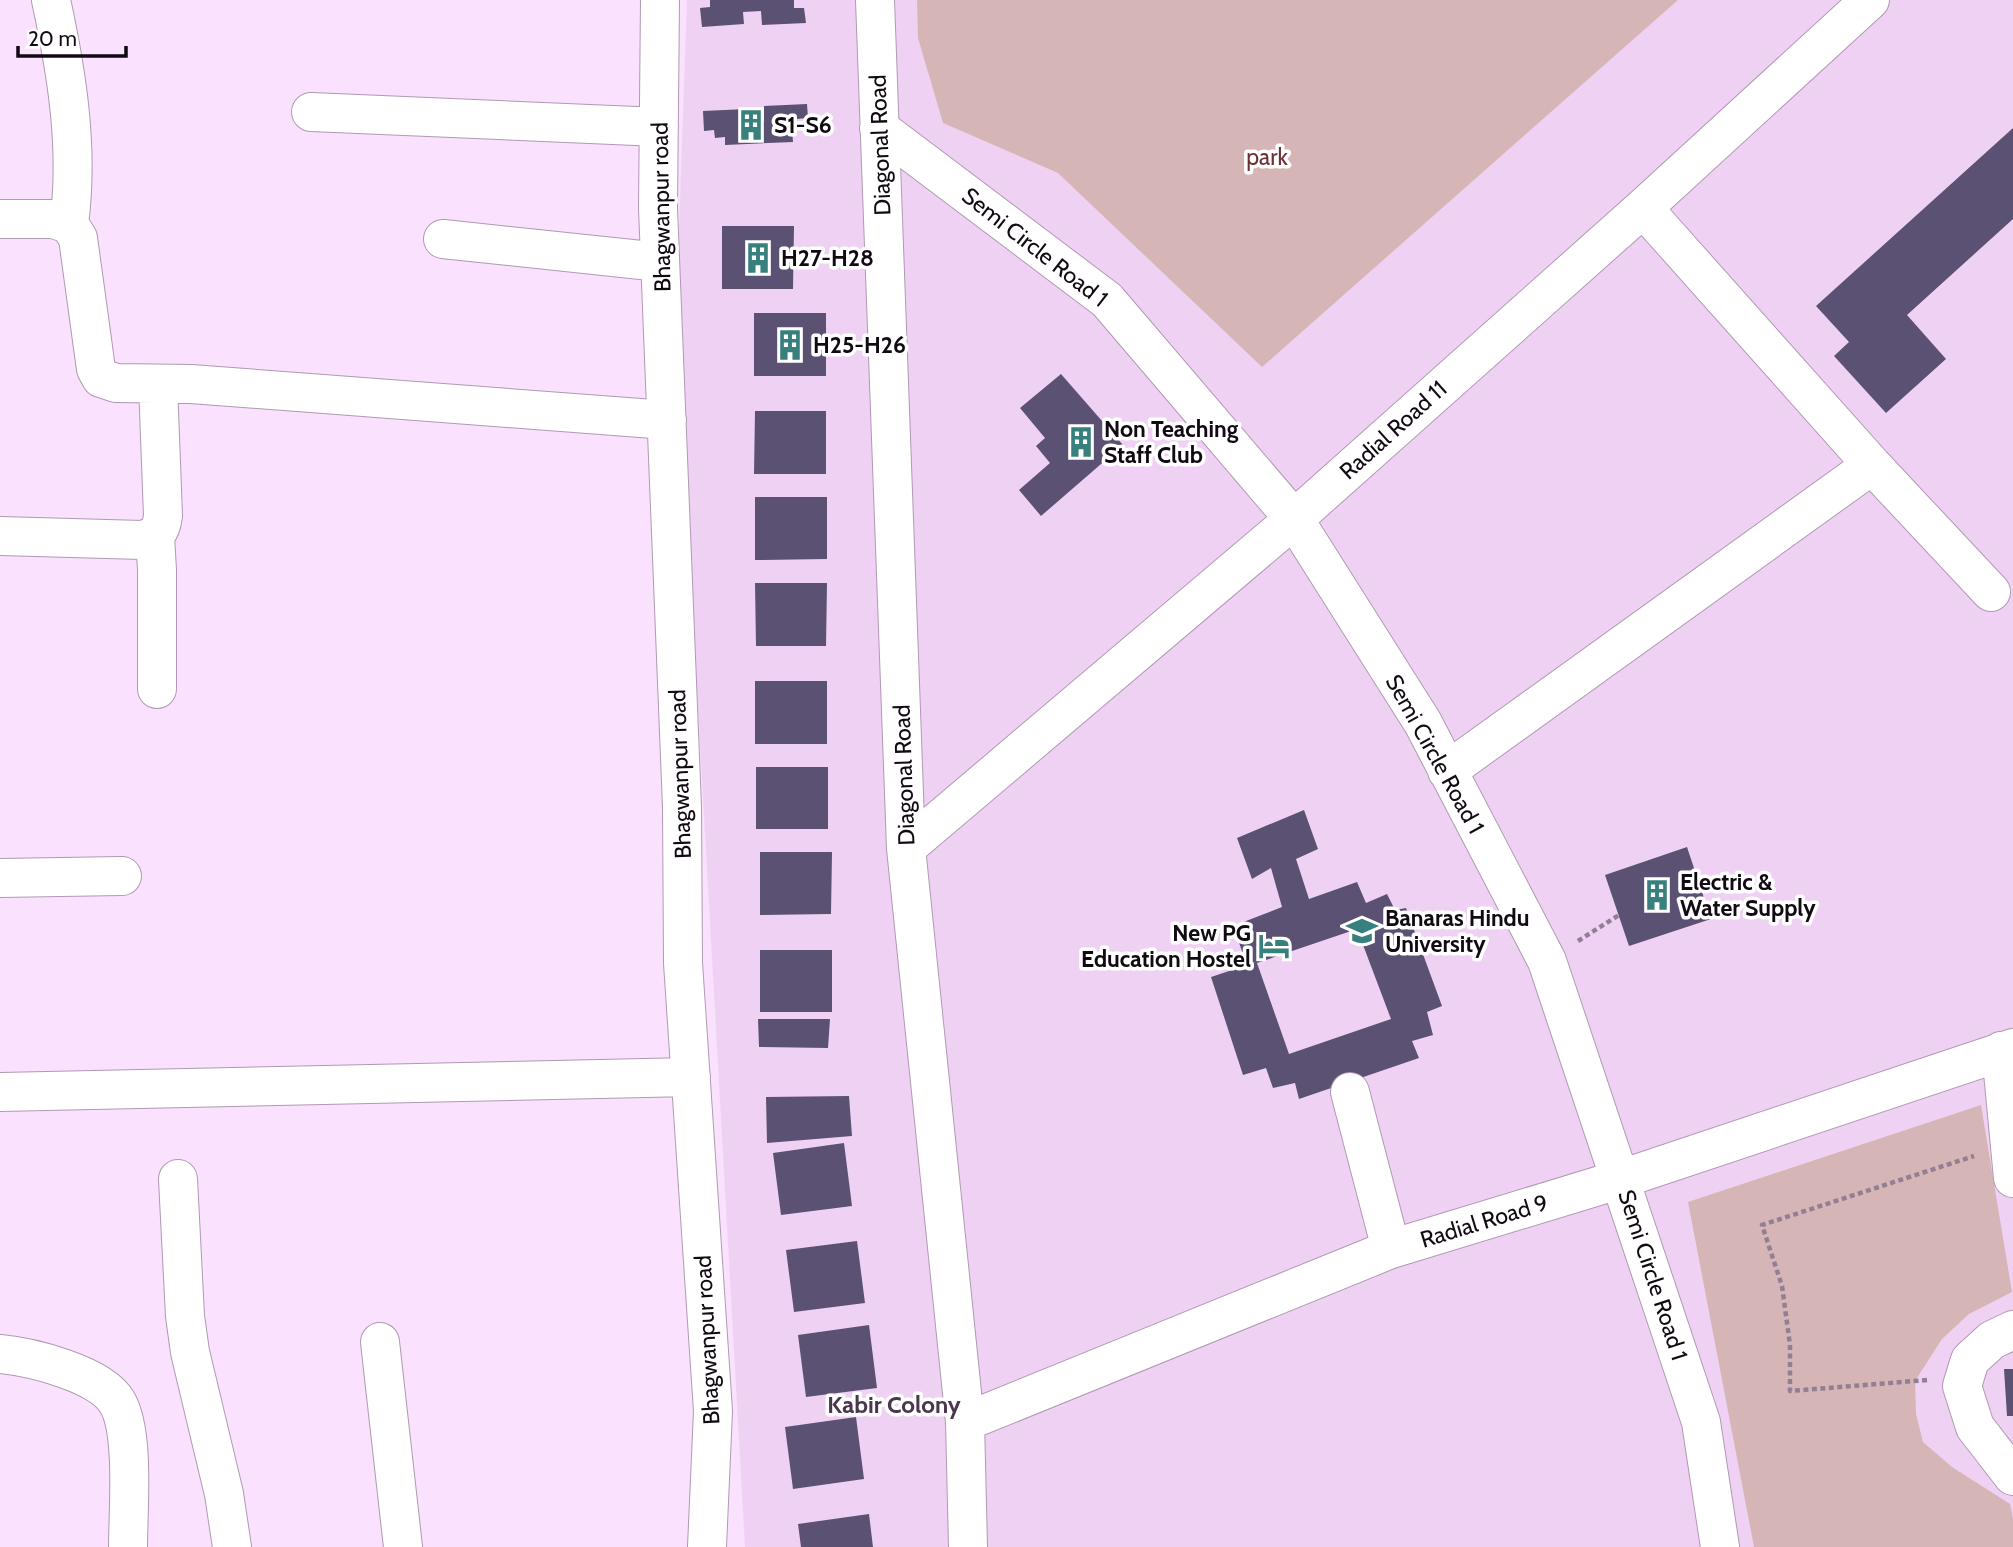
<svg xmlns="http://www.w3.org/2000/svg" width="2013" height="1547" font-family="Cabin,sans-serif">
  <style>
    .built { fill: #efd2f3 }
    .green { fill: #d6b5b6 }
    .building { fill: #5a5173; fill-rule: evenodd }
    .lines { fill: none; stroke-linecap: round; stroke-linejoin: round }
    .minor-casing { stroke: #b099b3; stroke-width: 40 }
    .path { stroke: #918093; stroke-width: 4.5; stroke-dasharray: 5 3.5; stroke-linecap: butt }
    .minor { stroke: #fff; stroke-width: 38 }
    .labels { text-anchor: middle; stroke-width: 7; stroke-linejoin: round; paint-order: stroke }
    .poi-label { font-size: 23px; font-weight: bold; fill: #120a13; stroke: #fff; text-anchor: start }
    .street-label { font-size: 23px; fill: #120a13; stroke: #fff }
    .park-label { font-size: 23px; fill: #6c2f36; stroke: #fff }
    .neighbourhood-label { font-size: 24px; font-weight: bold; fill: #4a374d; stroke: #fff }
  </style>
  <rect width="100%" height="100%" fill="#fae1fd"/>
  <path class="built" d="M687 0H2013V1547H745L676 315Z"/>
  <path class="green" d="M917 0H1678L1262 367 1058 173 943 123 918 38Z
    M1981 1105 2012 1292 1969 1314 1942 1339 1915 1381 1916 1414 1923 1442 1952 1467 2010 1504 2013 1519V1547H1754L1688 1202Z"/>
  <path class="building" d="M710 0H794V8H804L806 23 762 25 761 11 743 12 744 24 702 27 700 8 710 7Z
    M807 104 808 118 797 119 798 129H792L793 142 725 145V137L715 138 714 130 704 131 703 111 746 109V122L764 121V106Z
    M2013 128V219L1907 315 1946 359 1886 413 1834 356 1849 342 1816 306Z
    M722 226H794L793 289H722Z
    M754 313H826V376H754Z
    M1061 374 1123 445 1041 516 1019 490 1050 463 1036 446 1045 438 1020 408Z
    M755 411H826V474H754Z
    M755 497H827V559L755 560Z
    M755 583H827L826 646H756Z
    M755 681H827V744H755Z
    M756 767H828V829H756Z
    M1304 810 1318 849 1296 859 1309 899 1357 882 1366 903 1387 894 1395 910 1406 908 1442 1006 1427 1012 1433 1035 1412 1041 1419 1058 1299 1099 1295 1083 1273 1088 1266 1068 1243 1075 1211 977 1247 965 1233 926 1282 907 1271 868 1252 879 1237 838ZM1357 929 1391 1019 1289 1054 1257 963Z
    M1687 847 1711 919 1629 946 1605 875Z
    M760 852H832L831 914 760 915Z
    M760 950H832V1012H760Z
    M758 1019H830L828 1048 759 1047Z
    M849 1096 852 1136 767 1143 766 1097Z
    M844 1143 852 1206 781 1215 773 1153Z
    M857 1241 865 1303 794 1312 786 1250Z
    M869 1325 877 1388 806 1397 798 1335Z
    M2004 1369H2013V1416H2007Z
    M856 1417 864 1479 793 1489 785 1427Z
    M869 1514 873 1547H801L798 1524Z"/>
  <g class="lines">
    <defs>
      <path id="minor" d="M51 0C67 74 79 149 69 224
        M660 0 658 208 682 807 683 963 713 1411 707 1547
        M875 0 906 848 965 1422 968 1547
        M311 112 659 127
        M879 128 1107 300 1294 519 1423 723 1547 961 1701 1422 1720 1547
        M1643 208 1872 465 1991 592
        M0 219H53L69 224 78 238 96 369 101 378 116 383 191 384 667 420
        M443 239 660 262
        M0 536 142 540C157 536 161 531 163 516L158 384
        M155 536 157 570V689
        M1447 771 1872 465
        M906 848 1294 519 1643 208 1870 0
        M0 878 122 876
        M2001 1051 2013 1178
        M0 1092 691 1077
        M1350 1092 1391 1249
        M178 1179 185 1316 190 1352 224 1494 232 1547
        M2013 1330 1992 1340 1970 1360 1962 1386 1975 1427 2013 1476
        M380 1342 403 1547
        M0 1354C31 1357 101 1374 117 1402 135 1431 128 1511 128 1547
        M965 1422 1391 1249 1621 1179 2013 1048"/>
    </defs>
    <use href="#minor" class="minor-casing"/>
    <path class="path" d="M1578 941 1619 915
      M1927 1380 1790 1391V1345L1782 1286 1762 1225 1974 1156"/>
    <use href="#minor" class="minor"/>
  </g>
  <defs>
    <symbol id="building-bare" viewBox="-9 -9 18 18"><path d="M-4-6H4V6H1V3H-1V6H-4ZM-2.5-4.3h1.7v1.8h-1.7ZM.8-4.3h1.7v1.8H.8ZM-2.5-1h1.7V.8h-1.7ZM.8-1h1.7V.8H.8Z" fill="#38807d" stroke="#fff" stroke-width="2.5" paint-order="stroke"/></symbol>
    <symbol id="university-bare" viewBox="-9 -9 18 18"><path d="M0-5L7-2L0 1L-7-2ZM-4 1L0 2.5L4 1V4Q0 6-4 4Z" fill="#38807d" stroke="#fff" stroke-width="2.5" paint-order="stroke"/></symbol>
    <symbol id="hotel-bare" viewBox="-9 -9 18 18"><path d="M-6-4.5h1.5V1H6V5H4.5V3h-9V5H-6ZM-4 0a1.8 1.8 0 1 1 3.6 0ZM.5 0V-2.5h3Q6-2.5 6 0Z" fill="#38807d" stroke="#fff" stroke-width="2.5" paint-order="stroke"/></symbol>
  </defs>
  <g fill-rule="evenodd">
    <use href="#building-bare" x="729" y="103" width="44" height="44"/>
    <use href="#building-bare" x="736" y="236" width="44" height="44"/>
    <use href="#building-bare" x="768" y="323" width="44" height="44"/>
    <use href="#building-bare" x="1059" y="420" width="44" height="44"/>
    <use href="#building-bare" x="1635" y="873" width="44" height="44"/>
    <use href="#university-bare" x="1340" y="909" width="44" height="44"/>
    <use href="#hotel-bare" x="1252" y="924" width="44" height="44"/>
  </g>
  <g class="labels">
    <g class="poi-label">
      <text x="774" y="133">S1-S6</text>
      <text x="781" y="266">H27-H28</text>
      <text x="813" y="353">H25-H26</text>
      <text x="1104" y="437">Non Teaching<tspan x="1104" dy="26">Staff Club</tspan></text>
      <text x="1680" y="890">Electric &amp;<tspan x="1680" dy="26">Water Supply</tspan></text>
      <text x="1385" y="926">Banaras Hindu<tspan x="1385" dy="26">University</tspan></text>
      <text x="1251" y="941" text-anchor="end">New PG<tspan x="1251" dy="26">Education Hostel</tspan></text>
    </g>
    <g class="street-label">
      <text transform="translate(880 145) rotate(-92)" y="8">Diagonal Road</text>
      <text transform="translate(661 207) rotate(-91)" y="8">Bhagwanpur road</text>
      <text transform="translate(1035 247) rotate(38)" y="8">Semi Circle Road 1</text>
      <text transform="translate(1393 430) rotate(-42)" y="8">Radial Road 11</text>
      <text transform="translate(1435 754) rotate(61)" y="8">Semi Circle Road 1</text>
      <text transform="translate(680 774) rotate(-92)" y="8">Bhagwanpur road</text>
      <text transform="translate(904 775) rotate(-92)" y="8">Diagonal Road</text>
      <text transform="translate(1484 1221) rotate(-17)" y="8">Radial Road 9</text>
      <text transform="translate(1653 1275) rotate(72)" y="8">Semi Circle Road 1</text>
      <text transform="translate(707 1340) rotate(-93)" y="8">Bhagwanpur road</text>
    </g>
    <g class="park-label">
      <text x="1267" y="165">park</text>
    </g>
    <g class="neighbourhood-label">
      <text x="894" y="1413">Kabir Colony</text>
    </g>
  </g>
  <path d="M18 46v10h108v-10" fill="none" stroke="#120a13" stroke-width="3.5"/>
  <text x="28" y="46" font-size="21" fill="#120a13" stroke="#ffffff" stroke-width="5" paint-order="stroke">20 m</text>
</svg>
